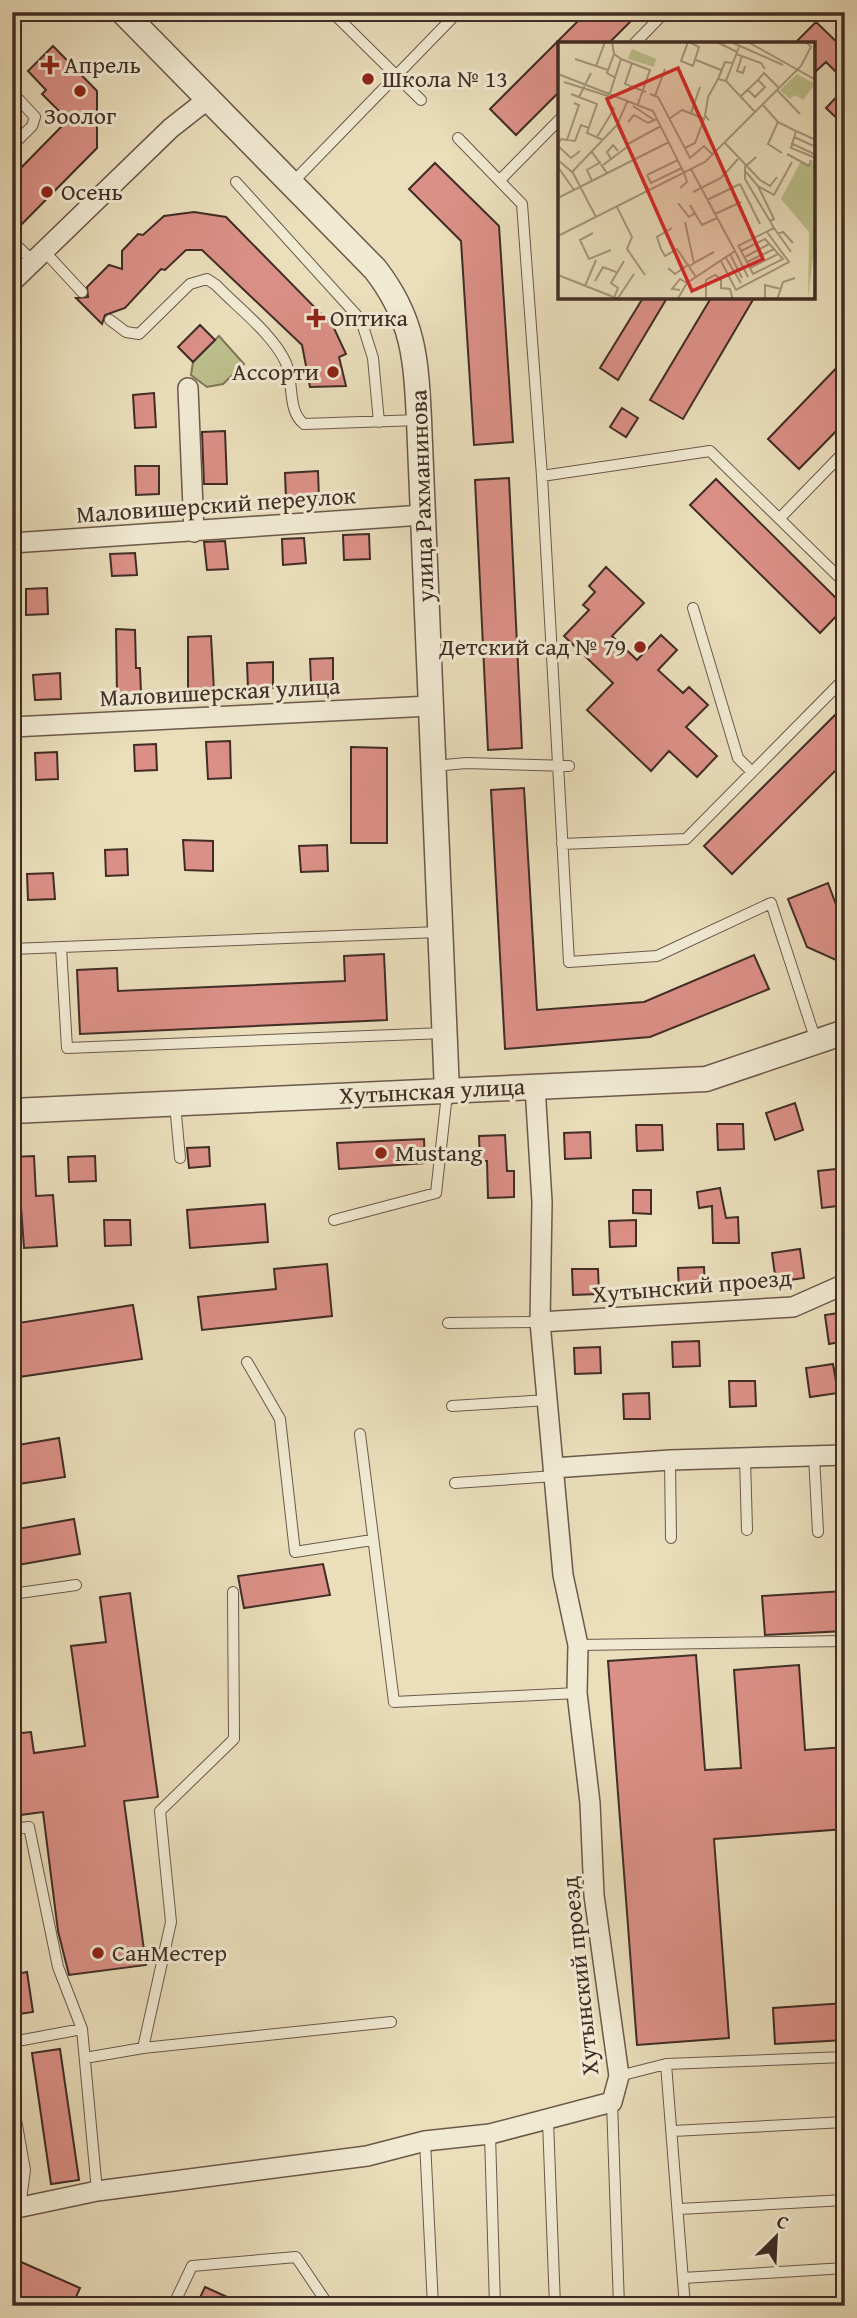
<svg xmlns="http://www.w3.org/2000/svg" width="857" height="2318" font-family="'Gentium Book Plus',serif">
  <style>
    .green { fill: #bcc08c; stroke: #7e7659; stroke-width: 2 }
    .building { fill: #db9087; stroke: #412d26; stroke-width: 2 }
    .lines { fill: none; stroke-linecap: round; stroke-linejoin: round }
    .service-casing { stroke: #6b594b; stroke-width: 12 }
    .minor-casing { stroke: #6b594b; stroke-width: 22 }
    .tertiary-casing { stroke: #6b594b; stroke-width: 27 }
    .service { stroke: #f1ead3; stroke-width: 10 }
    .minor { stroke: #f1ead3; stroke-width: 19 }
    .tertiary { stroke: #f1ead3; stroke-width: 24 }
    .poi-dot { fill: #8f2418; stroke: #f1ead3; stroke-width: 2.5 }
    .labels { text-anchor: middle; stroke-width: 6; stroke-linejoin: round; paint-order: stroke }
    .poi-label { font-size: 24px; fill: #412d26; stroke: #f1ead3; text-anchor: start }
    .street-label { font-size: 24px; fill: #412d26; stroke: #f1ead3 }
    .inset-road { fill: none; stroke: #a6977f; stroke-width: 2 }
    .view { fill: #d62828; fill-opacity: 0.15; stroke: #d62828; stroke-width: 3.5 }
    .inset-edge { fill: none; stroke: #412d26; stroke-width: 3.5 }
  </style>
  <rect width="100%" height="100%" fill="#eadebb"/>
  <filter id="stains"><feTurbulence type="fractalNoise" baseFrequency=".00286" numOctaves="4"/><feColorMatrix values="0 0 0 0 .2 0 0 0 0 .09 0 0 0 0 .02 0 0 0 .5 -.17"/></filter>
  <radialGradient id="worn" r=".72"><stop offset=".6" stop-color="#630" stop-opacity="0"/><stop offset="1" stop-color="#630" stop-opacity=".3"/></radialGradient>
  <path class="green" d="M219 336 244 364 223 384 207 387 191 375 193 362Z"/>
  <path class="building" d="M587 12H640L608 44H559V92L516 135 490 109Z
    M816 22 845 50V81L826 62 813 74V44H794Z
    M53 46 97 91V148L12 234V177L62 126V114L42 94 46 90 28 71Z
    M845 88V126L826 108Z
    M435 163 499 226 513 442 474 445 461 241 409 189Z
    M194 212 226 217 333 326 346 354 339 357 346 386 310 387 302 345 202 250H186L165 270 161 269 125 308 105 315 102 324 76 298 88 297 87 287 109 265 122 269V251L138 234 143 235 164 216Z
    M643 298H667L618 380 600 368Z
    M711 298H754L683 419 650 400Z
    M200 325 215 340 193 362 178 347Z
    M845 359V422L799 469 768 439Z
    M154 393 156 427 135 428 133 395Z
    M622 408 638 418 626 437 610 427Z
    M225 431 227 484H204L202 432Z
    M135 466H159V494L136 495Z
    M318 471 319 499 286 500 285 473Z
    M509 478 522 748 488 750 475 480Z
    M716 479 845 607 820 633 690 505Z
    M369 534 370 559 344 560 343 535Z
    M304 538 306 563 283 565 282 539Z
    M225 541 228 569 207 570 204 542Z
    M135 553 137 575 112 576 110 554Z
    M606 567 644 603 612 636 637 660 661 635 677 650 658 670 683 693 689 687 708 705 686 727 717 756 697 777 669 751 651 771 587 710 613 683 564 636 589 610 583 605 595 592 589 586Z
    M47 588 48 614 26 615V589Z
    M116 629 135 630 136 668H140L141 693 117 694Z
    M211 636 214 691 188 692V637Z
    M333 658V683H311L310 659Z
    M273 662V688L248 689 247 663Z
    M60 673 61 699 35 700 33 675Z
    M845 705V761L732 874 704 846Z
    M230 741 231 778 208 779 206 742Z
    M156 744 157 770 135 771 134 745Z
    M351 747 387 748V843H351Z
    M57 752 58 779 36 780 35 753Z
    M524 788 537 1010 644 1002 754 955 769 989 650 1037 505 1049 491 790Z
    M183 840 213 841V871L185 870Z
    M327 845 328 871 301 872 299 846Z
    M127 849 128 875 106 876 105 850Z
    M53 873 55 899 28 900 27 874Z
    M828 883 845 929V964L807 947 788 899Z
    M384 954 387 1020 80 1034 77 970 117 968 118 991 345 981 344 956Z
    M795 1103 803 1130 775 1140 766 1113Z
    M717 1124H743L744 1149 718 1150Z
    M636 1125H662L663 1150 637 1151Z
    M590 1132 591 1158 565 1159 564 1133Z
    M505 1135 507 1171H514V1197L488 1198 487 1161H480L479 1136Z
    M424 1139 425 1163 339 1169 337 1143Z
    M209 1147 210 1166 189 1168 187 1148Z
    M34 1156 36 1196 53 1195 57 1246 24 1248 19 1179 12 1180V1157Z
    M95 1156 96 1181 69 1182 68 1157Z
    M845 1168V1205L822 1208 818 1171Z
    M720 1188 726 1218 738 1217 739 1243H713L712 1206 699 1208 697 1192Z
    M633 1190H651V1214L633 1213Z
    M265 1204 268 1242 190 1248 187 1210Z
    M104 1220H130L131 1245 105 1246Z
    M636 1220V1246L610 1247 609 1221Z
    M800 1249 804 1278 776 1282 772 1253Z
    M327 1264 332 1316 202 1330 198 1297 276 1289 274 1269Z
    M704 1267 705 1292 679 1293 678 1268Z
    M572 1269H598L599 1294 573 1295Z
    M133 1305 142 1359 12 1378V1324Z
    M845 1312V1341L829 1344 825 1315Z
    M699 1341 700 1366 673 1367 672 1342Z
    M600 1347 601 1373 575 1374 574 1348Z
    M833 1364 838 1393 810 1397 806 1368Z
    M729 1381H755L756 1406 730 1407Z
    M649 1393 650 1419H624L623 1394Z
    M59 1438 65 1477 12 1485V1446Z
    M74 1519 80 1554 12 1566V1530Z
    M323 1564 330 1595 244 1608 238 1576Z
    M845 1591V1631L765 1635 762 1596Z
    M130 1593 158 1797 124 1801 146 1965 69 1975 58 1931 43 1812 12 1816V1734L31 1732 34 1753 85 1746 71 1646 106 1642 100 1597Z
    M696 1655 705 1770 741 1768 734 1670 799 1665 805 1750 845 1747V1829L714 1839 729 2038 637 2045 608 1661Z
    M27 1972 33 2012 12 2015V1975Z
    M845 2003V2040L775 2044 773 2008Z
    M60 2049 79 2180 51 2184 32 2053Z
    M12 2258 80 2288 72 2306H26L12 2299Z
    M205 2287 247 2306H196Z"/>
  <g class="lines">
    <defs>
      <path id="service" d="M332 12 421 100
        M634 44 665 12
        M12 92 35 117 32 126 12 146
        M458 138 522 204 542 476 569 962 657 956 771 903 816 1041
        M500 180 560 119
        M236 182 361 320 373 358 379 422
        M292 183 458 12
        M12 241 34 262
        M44 251 82 292
        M110 320 126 332 139 334 190 284 207 279 216 285C238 308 273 334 286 363 294 382 287 411 304 424L419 420
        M542 476 710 451 845 583
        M780 518 845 451
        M693 608 738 758 752 772
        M434 766 466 763 569 766
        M562 844 686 839 845 678
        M61 947 67 1048 444 1033
        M12 949 439 932
        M175 1104 180 1158
        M334 1220 436 1193 447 1094
        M448 1323 540 1322
        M247 1362 280 1419 295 1552 372 1540
        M452 1406 548 1400
        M360 1434 394 1702 577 1693
        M814 1456 818 1532
        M745 1458 747 1530
        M670 1460 671 1538
        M455 1483 555 1476
        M12 1594 76 1585
        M578 1645 845 1641
        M12 1829 29 1827 58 1967 82 2029 97 2191
        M12 2042 82 2029
        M143 2048 391 2022
        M85 2058 143 2048 171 1922 160 1811 234 1739 233 1592
        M666 2064 685 2306
        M619 2076 666 2064 845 2057
        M612 2102 619 2306
        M13 2103 25 2170 20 2207
        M548 2121 555 2306
        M673 2131 845 2122
        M490 2134 495 2306
        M425 2141 433 2306
        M679 2209 845 2200
        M683 2278 845 2268
        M173 2306 192 2266 296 2257 329 2306"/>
      <path id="minor" d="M12 282 171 128 208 99
        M188 388 194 532
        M12 543 423 515
        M12 727 430 706
        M540 1322 793 1307 845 1284
        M553 1468 670 1460 845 1455
        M12 2209 97 2191 367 2156 425 2141 490 2134 612 2102 619 2076 594 1895 590 1803 577 1693 578 1645 563 1575 540 1322 542 1202 535 1086"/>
      <path id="tertiary" d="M123 12 375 269C414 319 416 359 419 420L447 1092
        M12 1111 706 1079 845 1032"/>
    </defs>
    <use href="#service" class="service-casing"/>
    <use href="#minor" class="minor-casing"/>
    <use href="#tertiary" class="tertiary-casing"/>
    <use href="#service" class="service"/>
    <use href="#minor" class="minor"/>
    <use href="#tertiary" class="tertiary"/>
  </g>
  <g class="poi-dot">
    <path d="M46.5 54.5h7v7h7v7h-7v7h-7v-7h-7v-7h7z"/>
    <circle cx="368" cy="79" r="7"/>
    <circle cx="80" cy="91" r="7"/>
    <circle cx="47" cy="192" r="7"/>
    <path d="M312.5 307.5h7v7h7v7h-7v7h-7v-7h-7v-7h7z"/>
    <circle cx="333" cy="372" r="7"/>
    <circle cx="640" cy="647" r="7"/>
    <circle cx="381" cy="1153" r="7"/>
    <circle cx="98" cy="1953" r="7"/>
  </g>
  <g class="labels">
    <g class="poi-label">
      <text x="64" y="73">Апрель</text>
      <text x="382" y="87">Школа № 13</text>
      <text x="80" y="124" text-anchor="middle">Зоолог</text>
      <text x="61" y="200">Осень</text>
      <text x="330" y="326">Оптика</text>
      <text x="319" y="380" text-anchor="end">Ассорти</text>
      <text x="626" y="655" text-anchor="end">Детский сад № 79</text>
      <text x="395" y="1161">Mustang</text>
      <text x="112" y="1961">СанМестер</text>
    </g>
    <g class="street-label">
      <text transform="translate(422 496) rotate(-92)" y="8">улица Рахманинова</text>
      <text transform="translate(216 505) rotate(-4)" y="8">Маловишерский переулок</text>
      <text transform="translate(220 692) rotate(-3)" y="8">Маловишерская улица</text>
      <text transform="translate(432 1091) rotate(-3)" y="8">Хутынская улица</text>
      <text transform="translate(692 1286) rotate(-5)" y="8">Хутынский проезд</text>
      <text transform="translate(580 1976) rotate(-96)" y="8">Хутынский проезд</text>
    </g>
  </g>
  <g transform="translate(558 42)">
    <rect width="257" height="257" fill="#eadebb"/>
    <path d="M74 7 98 17 96 25 70 17ZM239 32 257 42 245 58 237 53 232 57 222 48ZM257 114 258 190 250 257 251 190 223 157 243 119 252 124Z" fill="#bcc08c"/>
    <path class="inset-road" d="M54 0 56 12 49 31 56 35M130 0 123 19 135 24 141 5 131 0M159 0 179 10M173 0 225 23M190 0 258 38M181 5 168 39 197 70M178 12 203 21 207 27M184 14 179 29 185 31 187 24M17 17 50 28M63 17 92 28 80 62M138 18 163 28M74 21 67 42 88 50M38 24 47 0M0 32 95 69 126 131 129 140 122 146M168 39 160 37 167 20 175 21M6 40 50 54M190 48 197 55 207 45 200 38 206 31 221 46M219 48 242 72M52 51 63 17 56 12M13 52 39 62 29 91 45 98M92 52 100 55 132 116 146 104 155 113M97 54 107 27M183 54 200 38M21 55 33 31M205 63 220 80 210 102 224 111M75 64 96 78M133 71 142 45M111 77 124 68 147 77M151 78 147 74 150 55 160 37M70 80 76 73 90 81 99 77M220 80 238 89 233 106 258 116M59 83 91 149M238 89 258 98M39 95 56 67 50 62V50M236 95 258 105M9 98 21 63 16 61M167 101 202 138 212 144 219 135M233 101 258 113M0 102 3 97 17 99 23 83 31 86M68 103 103 84M0 104 13 116 22 109M127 106 137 101 146 77M34 110 49 131M229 112 251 124 253 118M198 115 187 125V137L212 179M53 117 49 110 55 103 60 109M0 118 15 131 38 175M45 123 69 105M0 125 16 148M14 130 59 83 70 58M89 133 93 141 124 126M89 133 120 118M34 139 29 128 43 120M182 142 202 182M200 144 216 153 234 120M135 150 163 136 180 117M0 156 111 100M149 158 182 142M120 161 131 175 137 171M132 163 144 183 159 176M59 165 74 195 69 207 87 233M157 172 183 160M127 180 136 221 132 224M114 186 99 195 103 207 107 214 119 207 138 235M216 186 233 210M35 191 22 198 31 217 53 208M219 192 225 190 235 201M0 194 147 120 243 24 253 5 248 0M180 203 195 232 225 217 207 197 183 209M180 204 216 186 212 179 216 177 200 144 188 130M177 209 190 235M172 212 184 236M187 215 211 202M168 216 183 241M163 219 178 248 231 220 209 190M189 220 216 207M136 221 156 210M110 226 117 232 131 222M192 226 220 212M0 233 63 258M37 239 45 225 58 230M27 244 38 218M122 248 114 247 122 237 129 241M56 256 60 246 53 241 66 219M60 256 76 232M207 256V243L223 247M119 258 129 241 177 209 133 127M148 258V238L157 233 163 237V246L172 247 175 258M219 258 225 240 237 236M256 258 258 205"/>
    <path class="view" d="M120 26 205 217 134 249 49 57Z"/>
    <rect width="257" height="257" class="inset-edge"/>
  </g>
  <rect width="857" height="2318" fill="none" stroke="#eadebb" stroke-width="42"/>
  <rect x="14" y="14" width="829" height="2290" fill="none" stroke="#412d26" stroke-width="3.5"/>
  <rect x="21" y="21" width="815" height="2276" fill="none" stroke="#412d26" stroke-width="2"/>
  <g transform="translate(776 2237) rotate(24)" stroke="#f1ead3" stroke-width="5" paint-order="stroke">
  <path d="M0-5L12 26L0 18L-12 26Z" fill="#412d26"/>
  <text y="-10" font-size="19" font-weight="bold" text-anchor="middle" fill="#412d26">С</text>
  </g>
  <rect width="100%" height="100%" filter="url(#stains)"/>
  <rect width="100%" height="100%" fill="url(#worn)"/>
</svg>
